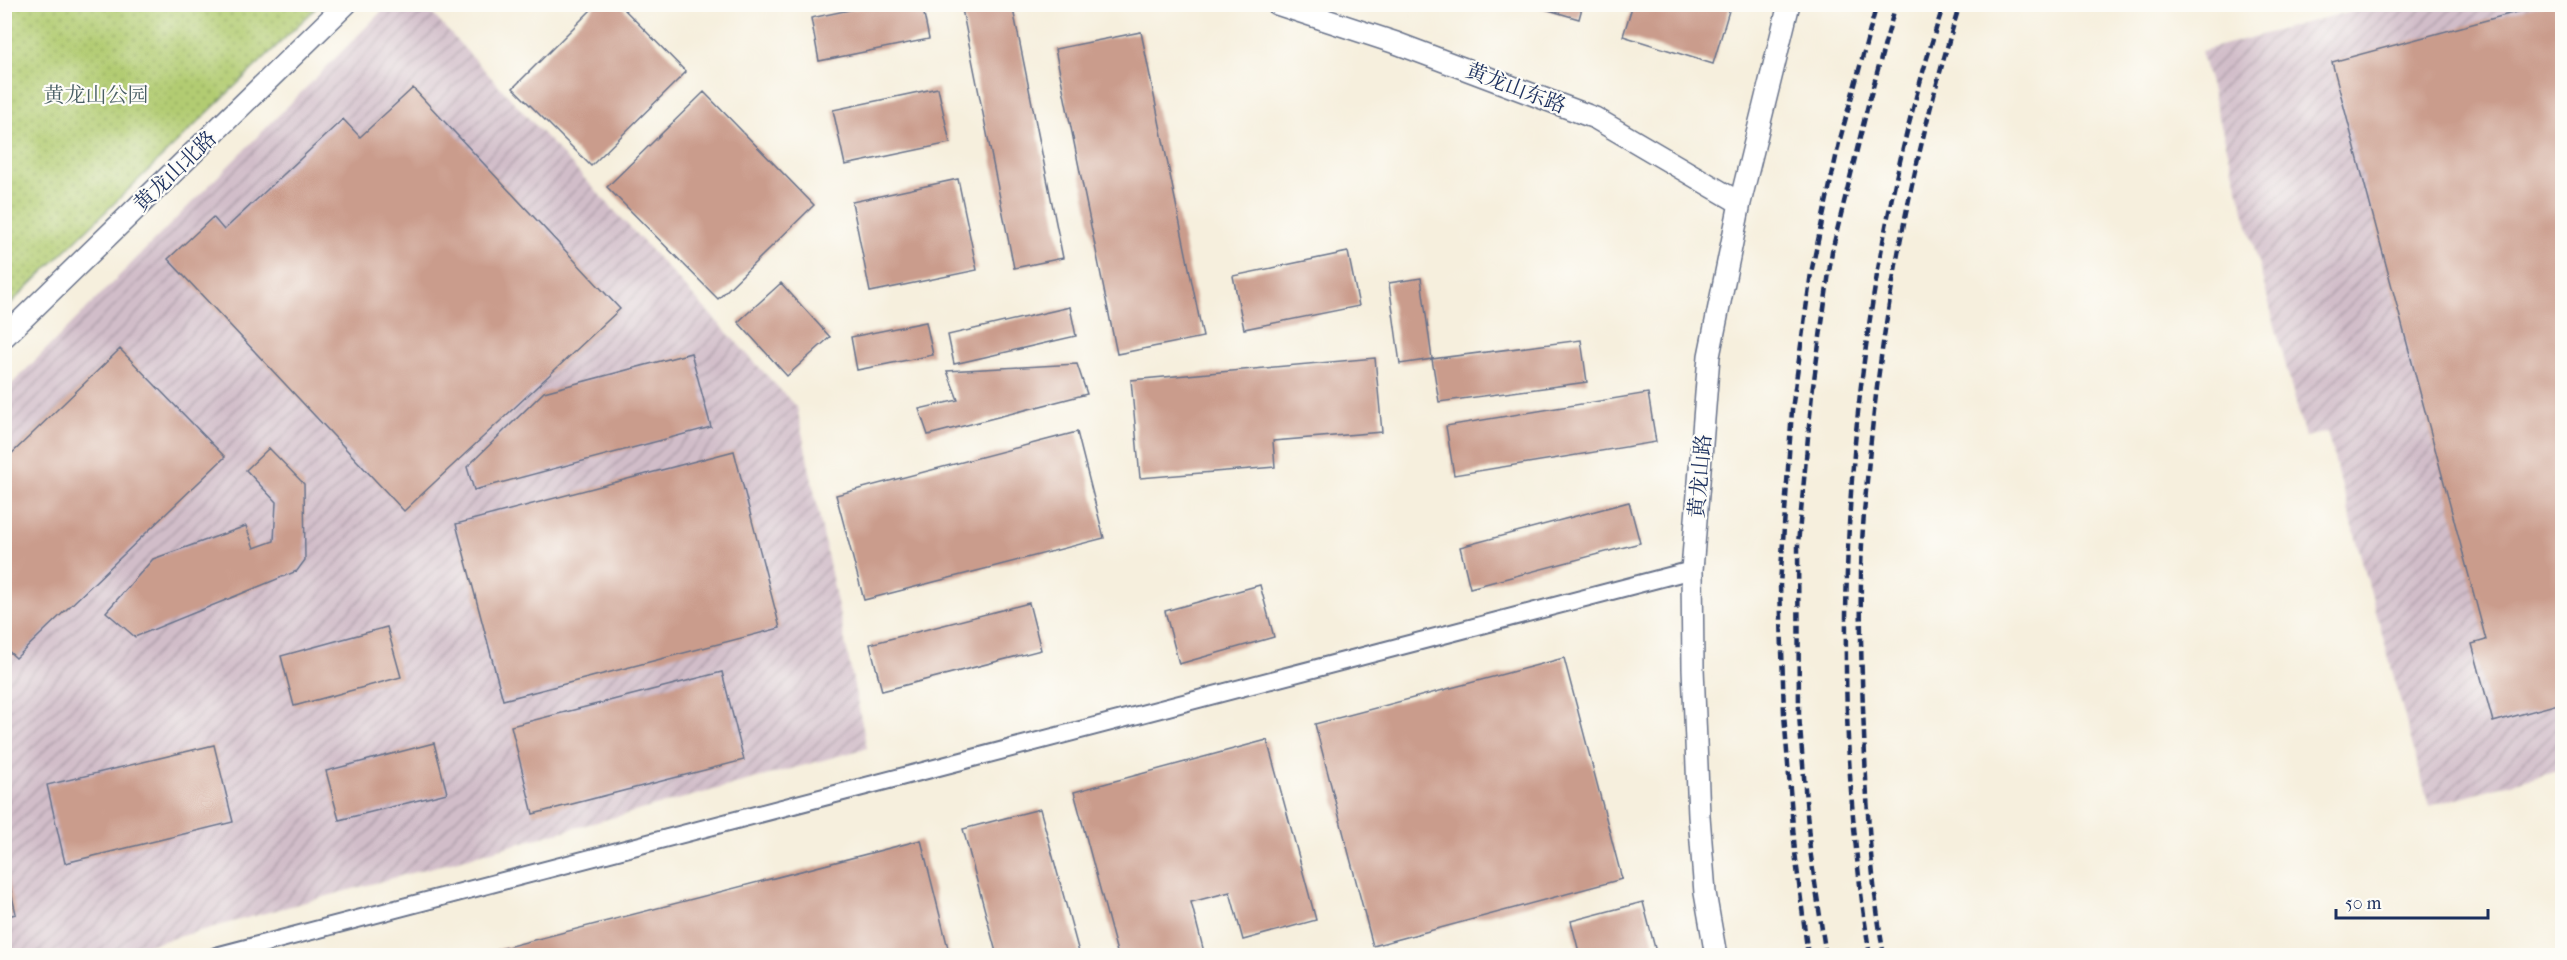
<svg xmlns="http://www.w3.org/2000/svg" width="2567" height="960" font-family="'IM FELL French Canon','Noto Serif SC',serif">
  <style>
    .industrial { fill: url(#industrial-furrows) }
    .park { fill: url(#park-dots); stroke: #667e68; stroke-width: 1.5 }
    .building { fill: #ca9c8c }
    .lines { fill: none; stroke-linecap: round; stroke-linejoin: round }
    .minor-casing { stroke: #68728a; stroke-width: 20 }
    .tertiary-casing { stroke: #68728a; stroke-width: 24 }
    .minor { stroke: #fff; stroke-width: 16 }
    .tertiary { stroke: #fff; stroke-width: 21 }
    .rail { stroke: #1b2f5e; stroke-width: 4.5; stroke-dasharray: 9 4.5; stroke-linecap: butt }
    .labels { text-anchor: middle; stroke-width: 4.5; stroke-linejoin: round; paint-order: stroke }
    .street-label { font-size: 21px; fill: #1b2f5e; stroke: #fdfcf7 }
    .park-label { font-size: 21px; fill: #485e64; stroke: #fdfcf7 }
  </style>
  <defs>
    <pattern id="industrial-furrows" width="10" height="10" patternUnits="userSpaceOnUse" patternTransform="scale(1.5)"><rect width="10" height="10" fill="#d1bdc9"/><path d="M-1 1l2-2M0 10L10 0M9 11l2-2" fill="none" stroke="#a99aa6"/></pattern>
    <pattern id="park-dots" width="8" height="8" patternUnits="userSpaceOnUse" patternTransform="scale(1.5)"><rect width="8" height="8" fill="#b2cc72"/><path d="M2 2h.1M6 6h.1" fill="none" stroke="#90a661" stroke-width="1.8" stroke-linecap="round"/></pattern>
  </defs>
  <rect width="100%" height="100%" fill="#fdfcf7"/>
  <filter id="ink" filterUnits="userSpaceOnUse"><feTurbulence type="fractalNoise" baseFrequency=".0167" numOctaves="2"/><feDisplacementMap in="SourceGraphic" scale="12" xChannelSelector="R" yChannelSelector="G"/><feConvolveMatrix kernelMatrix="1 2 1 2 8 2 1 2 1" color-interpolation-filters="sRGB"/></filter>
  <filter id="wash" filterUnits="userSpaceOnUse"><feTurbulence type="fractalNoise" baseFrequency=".008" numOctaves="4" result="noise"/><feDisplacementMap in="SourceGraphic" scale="24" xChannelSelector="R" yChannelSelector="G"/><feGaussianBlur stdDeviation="1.35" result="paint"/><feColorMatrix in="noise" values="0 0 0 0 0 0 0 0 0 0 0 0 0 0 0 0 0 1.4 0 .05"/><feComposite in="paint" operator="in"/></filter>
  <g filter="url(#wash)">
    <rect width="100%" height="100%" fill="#f6efdd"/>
    <path class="industrial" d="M388 5H424L797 408 867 748 112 955 5 956V391Z
      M2373 5H2562V769L2429 806 2327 432 2305 437 2201 51Z"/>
    <path class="park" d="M5 4H319V5L5 309Z"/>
    <g id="blocks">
      <path class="building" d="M597 4H619L686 72 591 166 513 88Z
        M878 4H922L929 39 819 61 811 18Z
        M961 4H1012L1063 258 1014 268Z
        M1528 4H1583L1579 19Z
        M1633 4H1731L1713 64 1623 36Z
        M2546 4H2562V703L2493 722 2472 644 2486 640 2332 62Z
        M1141 32 1203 337 1117 354 1055 49Z
        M413 88 620 309 404 511 168 259 213 217 224 230 343 119 360 137Z
        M938 88 950 143 845 165 833 110Z
        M704 92 814 205 718 299 607 187Z
        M958 179 977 270 870 292 852 202Z
        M1348 252 1359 306 1244 329 1233 276Z
        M1421 278 1432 359 1400 364 1389 283Z
        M781 283 830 337 787 376 738 322Z
        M1070 307 1076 336 954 364 948 335Z
        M926 322 933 355 857 370 851 337Z
        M1581 340 1587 382 1439 402 1432 359Z
        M120 349 225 457 16 658 4 647V461Z
        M691 353 711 427 474 490 467 467 544 392Z
        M1375 358 1382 432 1273 441 1275 467 1140 478 1131 380Z
        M1077 364 1087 394 928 435 919 409 958 400 947 371Z
        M1648 393 1656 442 1454 475 1446 426Z
        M1077 432 1104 538 864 600 836 495Z
        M269 448 304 484 305 560 297 571 135 637 106 612 153 559 246 526 254 548 274 541 276 502 246 470Z
        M734 451 780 628 503 700 456 524Z
        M1629 502 1640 543 1470 588 1460 547Z
        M1260 585 1274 637 1179 664 1165 611Z
        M1029 603 1041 650 882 691 870 644Z
        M387 627 401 677 294 706 281 656Z
        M1564 658 1622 879 1373 946 1315 724Z
        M722 672 744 760 533 814 511 726Z
        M1267 740 1316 920 1243 940 1230 892 1191 902 1204 952 1192 956H1118L1074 792Z
        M434 743 447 793 339 820 326 771Z
        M214 745 233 822 65 863 47 785Z
        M1040 809 1080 956H997L963 829Z
        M921 840 950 956H476V955Z
        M4 860 16 914 4 917Z
        M1643 902 1657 956H1580L1571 921Z"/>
    </g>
  </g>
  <g filter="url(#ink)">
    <use href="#blocks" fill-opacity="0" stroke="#68728a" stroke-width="1.5"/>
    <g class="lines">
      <defs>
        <path id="minor" d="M216 956 1692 570"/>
        <path id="tertiary" d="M1277 4 1396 43 1595 118 1740 203
          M4 337 346 4
          M1716 956 1705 893 1699 816 1693 668 1692 570 1709 356 1740 203 1789 4"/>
      </defs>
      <use href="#minor" class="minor-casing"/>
      <use href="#tertiary" class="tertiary-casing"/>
      <use href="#minor" class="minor"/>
      <use href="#tertiary" class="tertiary"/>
      <path class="rail" d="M1808 956 1795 852 1784 714 1780 585 1792 410 1811 273 1839 143 1877 4
        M1826 956 1810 850 1799 715 1798 544 1812 394 1832 251 1868 105 1896 4
        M1870 956C1821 652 1847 296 1944 4
        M1884 956C1871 883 1867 807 1864 734 1862 683 1860 631 1861 579 1861 536 1866 492 1870 449 1885 298 1915 149 1960 4"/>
    </g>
  </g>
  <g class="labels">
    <g class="street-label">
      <text transform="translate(1516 88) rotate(21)" y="7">黄龙山东路</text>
      <text transform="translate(175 171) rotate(-44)" y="7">黄龙山北路</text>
      <text transform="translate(1700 476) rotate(-85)" y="7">黄龙山路</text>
    </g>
    <g class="park-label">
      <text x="96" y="102">黄龙山公园</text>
    </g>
  </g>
  <rect width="2567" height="960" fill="none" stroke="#fdfcf7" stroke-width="24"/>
  <path d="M2336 909v9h152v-9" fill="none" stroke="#1b2f5e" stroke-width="3"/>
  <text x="2345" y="909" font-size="18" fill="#1b2f5e" stroke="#fdfcf7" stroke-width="4.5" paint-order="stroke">50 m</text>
</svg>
